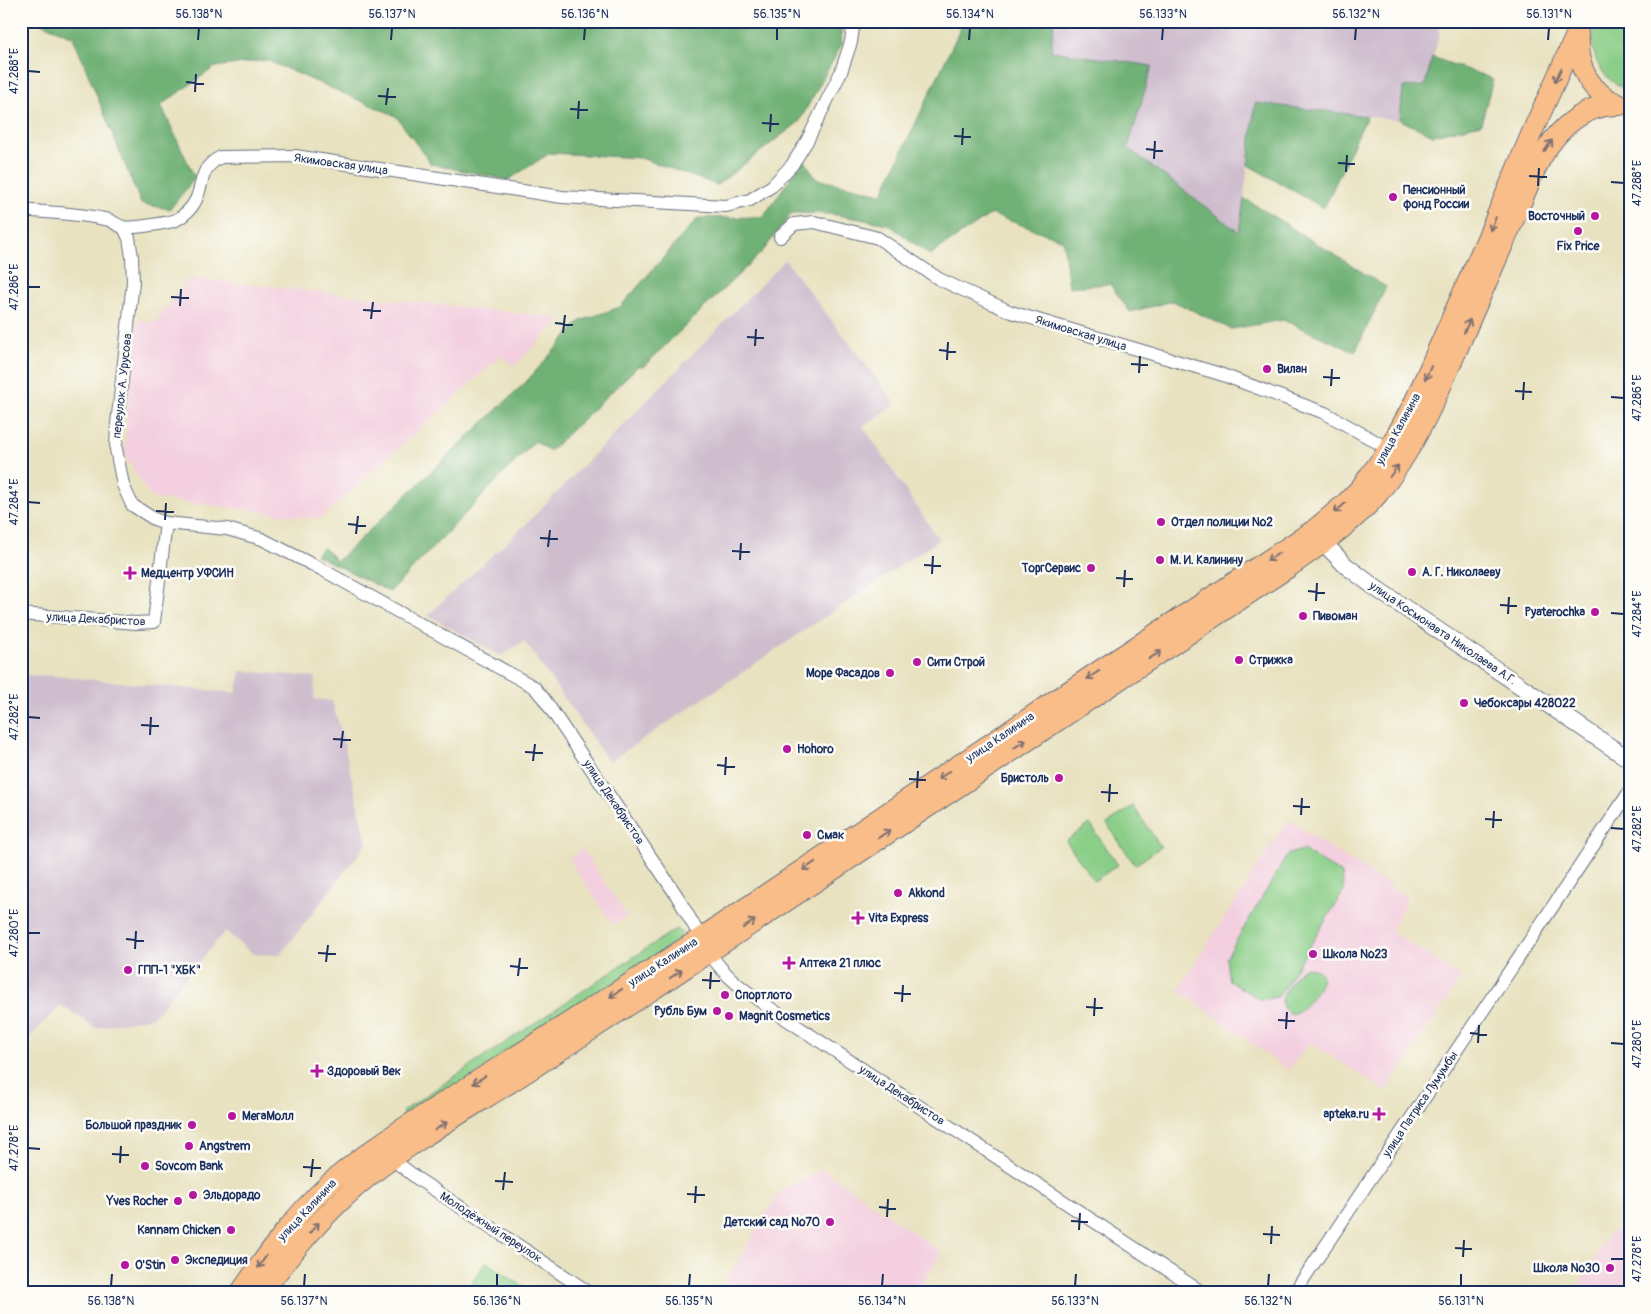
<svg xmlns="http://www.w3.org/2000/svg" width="1651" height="1314" font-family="Pangolin,sans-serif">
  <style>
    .built { fill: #f3cfdf }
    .industrial { fill: #cfbdce }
    .green { fill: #8ace87; stroke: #527e72 }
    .forest { fill: #6fb174; stroke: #457069 }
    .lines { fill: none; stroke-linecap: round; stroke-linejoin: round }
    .minor-casing { stroke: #636e80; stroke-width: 14 }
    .tertiary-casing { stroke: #636e80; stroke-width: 18 }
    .primary-casing { stroke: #636e80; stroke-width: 22 }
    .minor { stroke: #fff; stroke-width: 12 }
    .tertiary { stroke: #fff; stroke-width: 16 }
    .primary { stroke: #f8bd89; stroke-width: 20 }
    .oneway { stroke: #7e6f71 }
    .ticks { fill: none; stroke: #1b2f5e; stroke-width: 2 }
    .poi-dot { fill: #b5179e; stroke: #fdfcf7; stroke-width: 2 }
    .labels { text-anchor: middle; stroke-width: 5; stroke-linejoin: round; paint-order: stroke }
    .street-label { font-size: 12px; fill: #1b2f5e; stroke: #fdfcf7 }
    .poi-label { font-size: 12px; font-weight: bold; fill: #1b2f5e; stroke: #fdfcf7; text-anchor: start }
    .neatline { fill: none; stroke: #1b2f5e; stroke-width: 2 }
    .ticks-label { font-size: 12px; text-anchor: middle; fill: #1b2f5e }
  </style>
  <rect width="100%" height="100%" fill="#fdfcf7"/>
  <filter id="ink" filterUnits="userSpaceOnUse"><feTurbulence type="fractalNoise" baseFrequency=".02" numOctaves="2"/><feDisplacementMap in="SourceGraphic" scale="10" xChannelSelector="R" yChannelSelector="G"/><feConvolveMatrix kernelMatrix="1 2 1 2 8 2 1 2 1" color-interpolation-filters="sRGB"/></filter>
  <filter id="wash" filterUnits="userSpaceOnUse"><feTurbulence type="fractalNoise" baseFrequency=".0096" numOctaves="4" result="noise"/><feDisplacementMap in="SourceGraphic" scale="20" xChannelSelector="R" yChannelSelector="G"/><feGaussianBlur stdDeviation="1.12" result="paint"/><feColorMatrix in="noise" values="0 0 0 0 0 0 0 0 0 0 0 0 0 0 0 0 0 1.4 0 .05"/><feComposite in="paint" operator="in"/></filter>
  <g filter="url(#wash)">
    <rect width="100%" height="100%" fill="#e8e2c0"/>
    <path class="built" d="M189 278 563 318 513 366 502 355 320 519 151 498 124 454 128 405 138 320 156 322Z
      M1288 820 1408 898 1390 930 1461 978 1385 1091 1310 1042 1289 1070 1178 990Z
      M582 849 627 916 613 925 569 859Z
      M822 1169 942 1253 916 1293H726L721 1289 780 1191Z
      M1611 1230 1630 1243V1293H1575Z"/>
    <path class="industrial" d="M1054 21H1440L1439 36 1425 86 1403 87 1400 120 1255 103 1240 232 1128 148 1051 51Z
      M785 260 896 404 863 426 939 540 609 762 524 641 500 656 428 615 525 525Z
      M241 671 315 677 314 699 332 701 343 739 367 843 280 955 253 954 225 931 153 1017 96 1028 61 1005 21 1046V675L54 676 236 693Z"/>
    <path class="green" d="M1599 21H1630V90C1601 84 1583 47 1599 21Z
      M1133 806 1161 847 1135 865 1107 824Z
      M1090 824 1118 865 1094 881 1066 841Z
      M1303 850 1342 874 1344 891 1278 997 1261 1000 1229 981 1226 958 1288 854Z
      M678 929 681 932 680 939 414 1116 405 1117 403 1116V1111L674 930Z
      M1307 967 1318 970C1321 973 1323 976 1321 981 1319 990 1302 1013 1292 1014 1287 1012 1283 1009 1282 1003 1281 993 1298 969 1307 967Z
      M486 1262 533 1293H465Z"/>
    <path class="forest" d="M36 21H841V46L799 122 717 185 641 158 550 153 508 180 431 164 396 116 266 60 215 67 161 105 195 178 170 209 141 204 73 37Z
      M964 21H1054L1051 51 1152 66 1128 148 1239 232 1244 198 1386 287 1355 352 1283 320 1231 329 1173 301 1130 312 1110 284 1069 287 1063 240 991 214 930 255 888 224 831 214 792 213 763 251 643 367 639 365 550 451 535 441 390 592 316 555 323 547 337 561 527 381 580 321 620 307 698 218 763 217 804 159 816 179 882 194Z
      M1432 57 1493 79 1481 124 1433 135 1400 120 1403 87 1425 86Z
      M1255 103 1367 116 1324 208 1248 165Z"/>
  </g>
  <g filter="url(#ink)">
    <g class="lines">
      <defs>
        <path id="minor" d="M21 210C50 213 81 213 109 220 114 222 118 226 123 227 129 229 169 223 176 220 180 218 185 214 188 211 207 192 194 170 221 157L295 156 562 197 726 206 750 200 772 186 792 165 807 141 841 72 851 42 854 21
          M124 228 129 238 132 257 133 282 117 424 116 449 123 485 132 505 154 519 166 523 227 529 262 539 321 569 534 687 544 699 677 896 701 938
          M780 237 794 224 814 222 878 238 939 279 1011 312 1220 374 1325 413 1389 449
          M21 614 136 623 154 622 166 523
          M709 952C727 981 752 995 780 1015L1203 1293
          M392 1159 418 1179 590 1293
          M1294 1293 1630 791"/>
        <path id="tertiary" d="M1324 543 1345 565 1377 589 1630 760"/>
        <path id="primary" d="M1578 35C1576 67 1590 93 1620 105
          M240 1293C267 1255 293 1217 328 1185 350 1165 374 1148 399 1131L701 938 1099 671 1314 530 1345 504 1362 486 1389 449 1414 403 1486 241 1533 130 1578 31
          M262 1293C293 1250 327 1210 369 1176 413 1141 463 1112 511 1082 560 1051 607 1019 655 988 866 847 1077 706 1289 567 1320 545 1352 524 1377 495 1416 448 1439 391 1463 336 1487 281 1511 227 1534 172 1550 137 1578 104 1620 105"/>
      </defs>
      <use href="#minor" class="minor-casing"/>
      <use href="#tertiary" class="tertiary-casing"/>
      <use href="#primary" class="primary-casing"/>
      <use href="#minor" class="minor"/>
      <use href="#tertiary" class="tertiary"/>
      <use href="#primary" class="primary"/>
    </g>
    <defs><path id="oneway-shaft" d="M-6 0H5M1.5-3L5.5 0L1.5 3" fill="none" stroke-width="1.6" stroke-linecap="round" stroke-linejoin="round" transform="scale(1.25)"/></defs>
    <g class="oneway">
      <use href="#oneway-shaft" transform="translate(1558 75) rotate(115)"/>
      <use href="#oneway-shaft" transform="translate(1548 146) rotate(-55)"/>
      <use href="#oneway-shaft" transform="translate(1493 224) rotate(113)"/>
      <use href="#oneway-shaft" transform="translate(1467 326) rotate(-66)"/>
      <use href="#oneway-shaft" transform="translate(1428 373) rotate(114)"/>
      <use href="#oneway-shaft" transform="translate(1394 471) rotate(-53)"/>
      <use href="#oneway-shaft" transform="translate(1340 508) rotate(139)"/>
      <use href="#oneway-shaft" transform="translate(1273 557) rotate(147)"/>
      <use href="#oneway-shaft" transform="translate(1155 655) rotate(-33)"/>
      <use href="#oneway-shaft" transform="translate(1093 675) rotate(146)"/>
      <use href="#oneway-shaft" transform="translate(1020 744) rotate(-33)"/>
      <use href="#oneway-shaft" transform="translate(944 775) rotate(146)"/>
      <use href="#oneway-shaft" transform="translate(884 834) rotate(-33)"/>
      <use href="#oneway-shaft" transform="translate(809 866) rotate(146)"/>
      <use href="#oneway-shaft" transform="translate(749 924) rotate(-34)"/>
      <use href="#oneway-shaft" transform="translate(676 974) rotate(-34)"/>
      <use href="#oneway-shaft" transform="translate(616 993) rotate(147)"/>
      <use href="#oneway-shaft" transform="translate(479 1080) rotate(147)"/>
      <use href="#oneway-shaft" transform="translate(441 1126) rotate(-33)"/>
      <use href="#oneway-shaft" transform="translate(314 1228) rotate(-48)"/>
      <use href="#oneway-shaft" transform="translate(262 1262) rotate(125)"/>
    </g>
  </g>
  <path class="ticks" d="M198 40 199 28M391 40 392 28M584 40 585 28M777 40V28M969 40 970 28M1162 40 1163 28M1355 40 1356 28M1548 40 1549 28M28 71 40 72M186 82 204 84M195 92 196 74M378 96 396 97M386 105 388 88M570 109 588 110M578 119 579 101M762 123 779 124M770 132 771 114M954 136 971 137M962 145 963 128M1146 149 1163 151M1154 159 1155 141M1338 163 1355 164M1346 172 1347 155M1529 176 1547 177M1611 182 1624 183M1538 186 1539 168M28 287H40M171 297 189 298M180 306 181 289M363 310 381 311M371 319 373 302M555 323 573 325M563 333 565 315M747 337 764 338M755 346 756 329M939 350 956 352M947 360 948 342M1131 364 1148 365M1139 373 1140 356M1323 377 1340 378M1331 386 1332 369M1515 391 1532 392M1611 397 1624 398M1523 400 1524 382M28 502 40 503M156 511 174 512M165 520 166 503M348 524 366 526M356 534 358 516M540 538 558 539M548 547 550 530M732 551 750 552M740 560 741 543M924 565 941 566M932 574 933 556M1116 578 1133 579M1124 587 1125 570M1308 591 1325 593M1316 601 1317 583M1500 605 1517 606M1611 613 1624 614M1508 614 1509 597M28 717 40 718M141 725 159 726M150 735 151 717M333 739 351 740M341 748 343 731M525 752 543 753M533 761 535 744M717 765 735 767M725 775 726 757M909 779 926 780M917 788 918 771M1101 792 1118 793M1109 802 1110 784M1293 806 1310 807M1301 815 1302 798M1485 819 1502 820M1493 828 1494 811M1611 828 1624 829M28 933H40M126 939 144 941M135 949 136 931M318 953 336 954M326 962 328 945M510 966 528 968M518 976 520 958M702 980 720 981M710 989 711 972M894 993 911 994M902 1002 903 985M1086 1007 1103 1008M1094 1016 1095 998M1278 1020 1295 1021M1286 1029 1287 1012M1470 1033 1487 1035M1478 1043 1479 1025M1611 1043 1624 1044M28 1148 40 1149M112 1154 129 1155M120 1163 121 1146M303 1167 321 1168M311 1177 313 1159M495 1181 513 1182M503 1190 505 1172M687 1194 705 1195M695 1203 696 1186M879 1207 896 1209M887 1217 888 1199M1071 1221 1088 1222M1079 1230 1080 1213M1263 1234 1280 1235M1271 1244 1272 1226M1455 1248 1472 1249M1463 1257 1464 1240M1611 1259H1624M111 1286 112 1274M304 1286 305 1274M497 1286V1274M689 1286 690 1274M882 1286 883 1274M1075 1286 1076 1274M1268 1286 1269 1274M1461 1286V1274"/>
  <g class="poi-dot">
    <circle cx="1393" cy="197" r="5"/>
    <circle cx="1595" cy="216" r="5"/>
    <circle cx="1578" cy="231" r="5"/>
    <circle cx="1267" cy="369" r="5"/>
    <circle cx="1161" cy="522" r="5"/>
    <circle cx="1160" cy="560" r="5"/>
    <circle cx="1091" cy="568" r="5"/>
    <circle cx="1412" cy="572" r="5"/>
    <path d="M127.5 565.5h5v5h5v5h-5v5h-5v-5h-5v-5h5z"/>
    <circle cx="1595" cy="612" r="5"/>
    <circle cx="1303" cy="616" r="5"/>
    <circle cx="1239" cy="660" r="5"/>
    <circle cx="917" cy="662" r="5"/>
    <circle cx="890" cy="673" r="5"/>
    <circle cx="1464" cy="703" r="5"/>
    <circle cx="787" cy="749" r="5"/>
    <circle cx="1059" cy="778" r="5"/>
    <circle cx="807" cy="835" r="5"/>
    <circle cx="898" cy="893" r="5"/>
    <path d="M855.5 910.5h5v5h5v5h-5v5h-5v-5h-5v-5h5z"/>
    <circle cx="1313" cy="954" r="5"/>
    <path d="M786.5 955.5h5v5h5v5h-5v5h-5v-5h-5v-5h5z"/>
    <circle cx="128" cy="970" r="5"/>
    <circle cx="725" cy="995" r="5"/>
    <circle cx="717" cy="1011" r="5"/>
    <circle cx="729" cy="1016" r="5"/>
    <path d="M314.5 1063.5h5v5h5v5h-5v5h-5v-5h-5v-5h5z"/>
    <path d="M1376.5 1106.5h5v5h5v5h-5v5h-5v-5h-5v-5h5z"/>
    <circle cx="232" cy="1116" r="5"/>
    <circle cx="192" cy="1125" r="5"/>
    <circle cx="189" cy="1146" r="5"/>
    <circle cx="145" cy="1166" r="5"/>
    <circle cx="193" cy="1195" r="5"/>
    <circle cx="178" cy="1201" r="5"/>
    <circle cx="830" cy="1222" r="5"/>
    <circle cx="231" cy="1230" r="5"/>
    <circle cx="175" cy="1260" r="5"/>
    <circle cx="125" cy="1265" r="5"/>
    <circle cx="1610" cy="1268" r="5"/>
  </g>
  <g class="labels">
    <g class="street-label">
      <text transform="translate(341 164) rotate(8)" y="4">Якимовская улица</text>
      <text transform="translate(1081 333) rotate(17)" y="4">Якимовская улица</text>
      <text transform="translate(122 386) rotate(-84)" y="4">переулок А. Урусова</text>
      <text transform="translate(1398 429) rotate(-61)" y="4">улица Калинина</text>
      <text transform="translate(96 619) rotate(3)" y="4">улица Декабристов</text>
      <text transform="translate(1443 633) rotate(34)" y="4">улица Космонавта Николаева А.Г.</text>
      <text transform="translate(1000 737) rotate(-34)" y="4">улица Калинина</text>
      <text transform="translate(614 802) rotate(56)" y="4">улица Декабристов</text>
      <text transform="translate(663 962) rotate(-33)" y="4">улица Калинина</text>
      <text transform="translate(902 1095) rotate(33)" y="4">улица Декабристов</text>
      <text transform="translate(1420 1104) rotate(-56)" y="4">улица Патриса Лумумбы</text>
      <text transform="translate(307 1210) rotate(-47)" y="4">улица Калинина</text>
      <text transform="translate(491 1227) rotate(33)" y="4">Молодёжный переулок</text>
    </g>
    <g class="poi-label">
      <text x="1403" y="194">Пенсионный<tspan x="1403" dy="14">фонд России</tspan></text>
      <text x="1585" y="220" text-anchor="end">Восточный</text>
      <text x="1578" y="250" text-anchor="middle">Fix Price</text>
      <text x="1277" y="373">Вилан</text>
      <text x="1171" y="526">Отдел полиции №2</text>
      <text x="1170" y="564">М. И. Калинину</text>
      <text x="1081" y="572" text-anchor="end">ТоргСервис</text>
      <text x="1422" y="576">А. Г. Николаеву</text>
      <text x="141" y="577">Медцентр УФСИН</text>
      <text x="1585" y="616" text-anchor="end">Pyaterochka</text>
      <text x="1313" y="620">Пивоман</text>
      <text x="1249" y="664">Стрижка</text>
      <text x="927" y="666">Сити Строй</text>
      <text x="880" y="677" text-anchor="end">Море Фасадов</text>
      <text x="1474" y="707">Чебоксары 428022</text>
      <text x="797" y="753">Hohoro</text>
      <text x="1049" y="782" text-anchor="end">Бристоль</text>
      <text x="817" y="839">Смак</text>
      <text x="908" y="897">Akkond</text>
      <text x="868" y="922">Vita Express</text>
      <text x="1323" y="958">Школа №23</text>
      <text x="799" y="967">Аптека 21 плюс</text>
      <text x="138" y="974">ГПП-1 "ХБК"</text>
      <text x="735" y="999">Спортлото</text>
      <text x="707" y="1015" text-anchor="end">Рубль Бум</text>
      <text x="739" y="1020">Magnit Cosmetics</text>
      <text x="327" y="1075">Здоровый Век</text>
      <text x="1369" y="1118" text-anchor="end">apteka.ru</text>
      <text x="242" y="1120">МегаМолл</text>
      <text x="182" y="1129" text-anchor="end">Большой праздник</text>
      <text x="199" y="1150">Angstrem</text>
      <text x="155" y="1170">Sovcom Bank</text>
      <text x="203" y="1199">Эльдорадо</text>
      <text x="168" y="1205" text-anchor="end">Yves Rocher</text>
      <text x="820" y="1226" text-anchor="end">Детский сад №70</text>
      <text x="221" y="1234" text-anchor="end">Kannam Chicken</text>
      <text x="185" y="1264">Экспедиция</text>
      <text x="135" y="1269">O'Stin</text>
      <text x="1600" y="1272" text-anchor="end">Школа №30</text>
    </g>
  </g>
  <rect width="1651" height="1314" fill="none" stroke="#fdfcf7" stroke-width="55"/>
  <rect x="28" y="28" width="1596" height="1258" class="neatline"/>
  <g class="ticks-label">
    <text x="199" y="18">56.138°N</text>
    <text x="392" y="18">56.137°N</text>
    <text x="585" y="18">56.136°N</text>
    <text x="777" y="18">56.135°N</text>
    <text x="970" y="18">56.134°N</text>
    <text x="1163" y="18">56.133°N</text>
    <text x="1356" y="18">56.132°N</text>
    <text x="1549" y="18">56.131°N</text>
    <text transform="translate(14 71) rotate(-90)" y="4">47.288°E</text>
    <text transform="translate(1637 183) rotate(-90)" y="4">47.288°E</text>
    <text transform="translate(14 287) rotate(-90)" y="4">47.286°E</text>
    <text transform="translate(1637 398) rotate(-90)" y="4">47.286°E</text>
    <text transform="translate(14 502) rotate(-90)" y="4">47.284°E</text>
    <text transform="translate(1637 614) rotate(-90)" y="4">47.284°E</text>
    <text transform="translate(14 717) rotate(-90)" y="4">47.282°E</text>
    <text transform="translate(1637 829) rotate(-90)" y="4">47.282°E</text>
    <text transform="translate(14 933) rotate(-90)" y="4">47.280°E</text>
    <text transform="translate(1637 1044) rotate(-90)" y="4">47.280°E</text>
    <text transform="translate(14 1148) rotate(-90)" y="4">47.278°E</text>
    <text transform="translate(1637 1259) rotate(-90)" y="4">47.278°E</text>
    <text x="111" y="1305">56.138°N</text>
    <text x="304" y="1305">56.137°N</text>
    <text x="497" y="1305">56.136°N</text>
    <text x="689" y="1305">56.135°N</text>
    <text x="882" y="1305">56.134°N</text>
    <text x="1075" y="1305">56.133°N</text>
    <text x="1268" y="1305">56.132°N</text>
    <text x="1461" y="1305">56.131°N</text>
  </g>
</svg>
